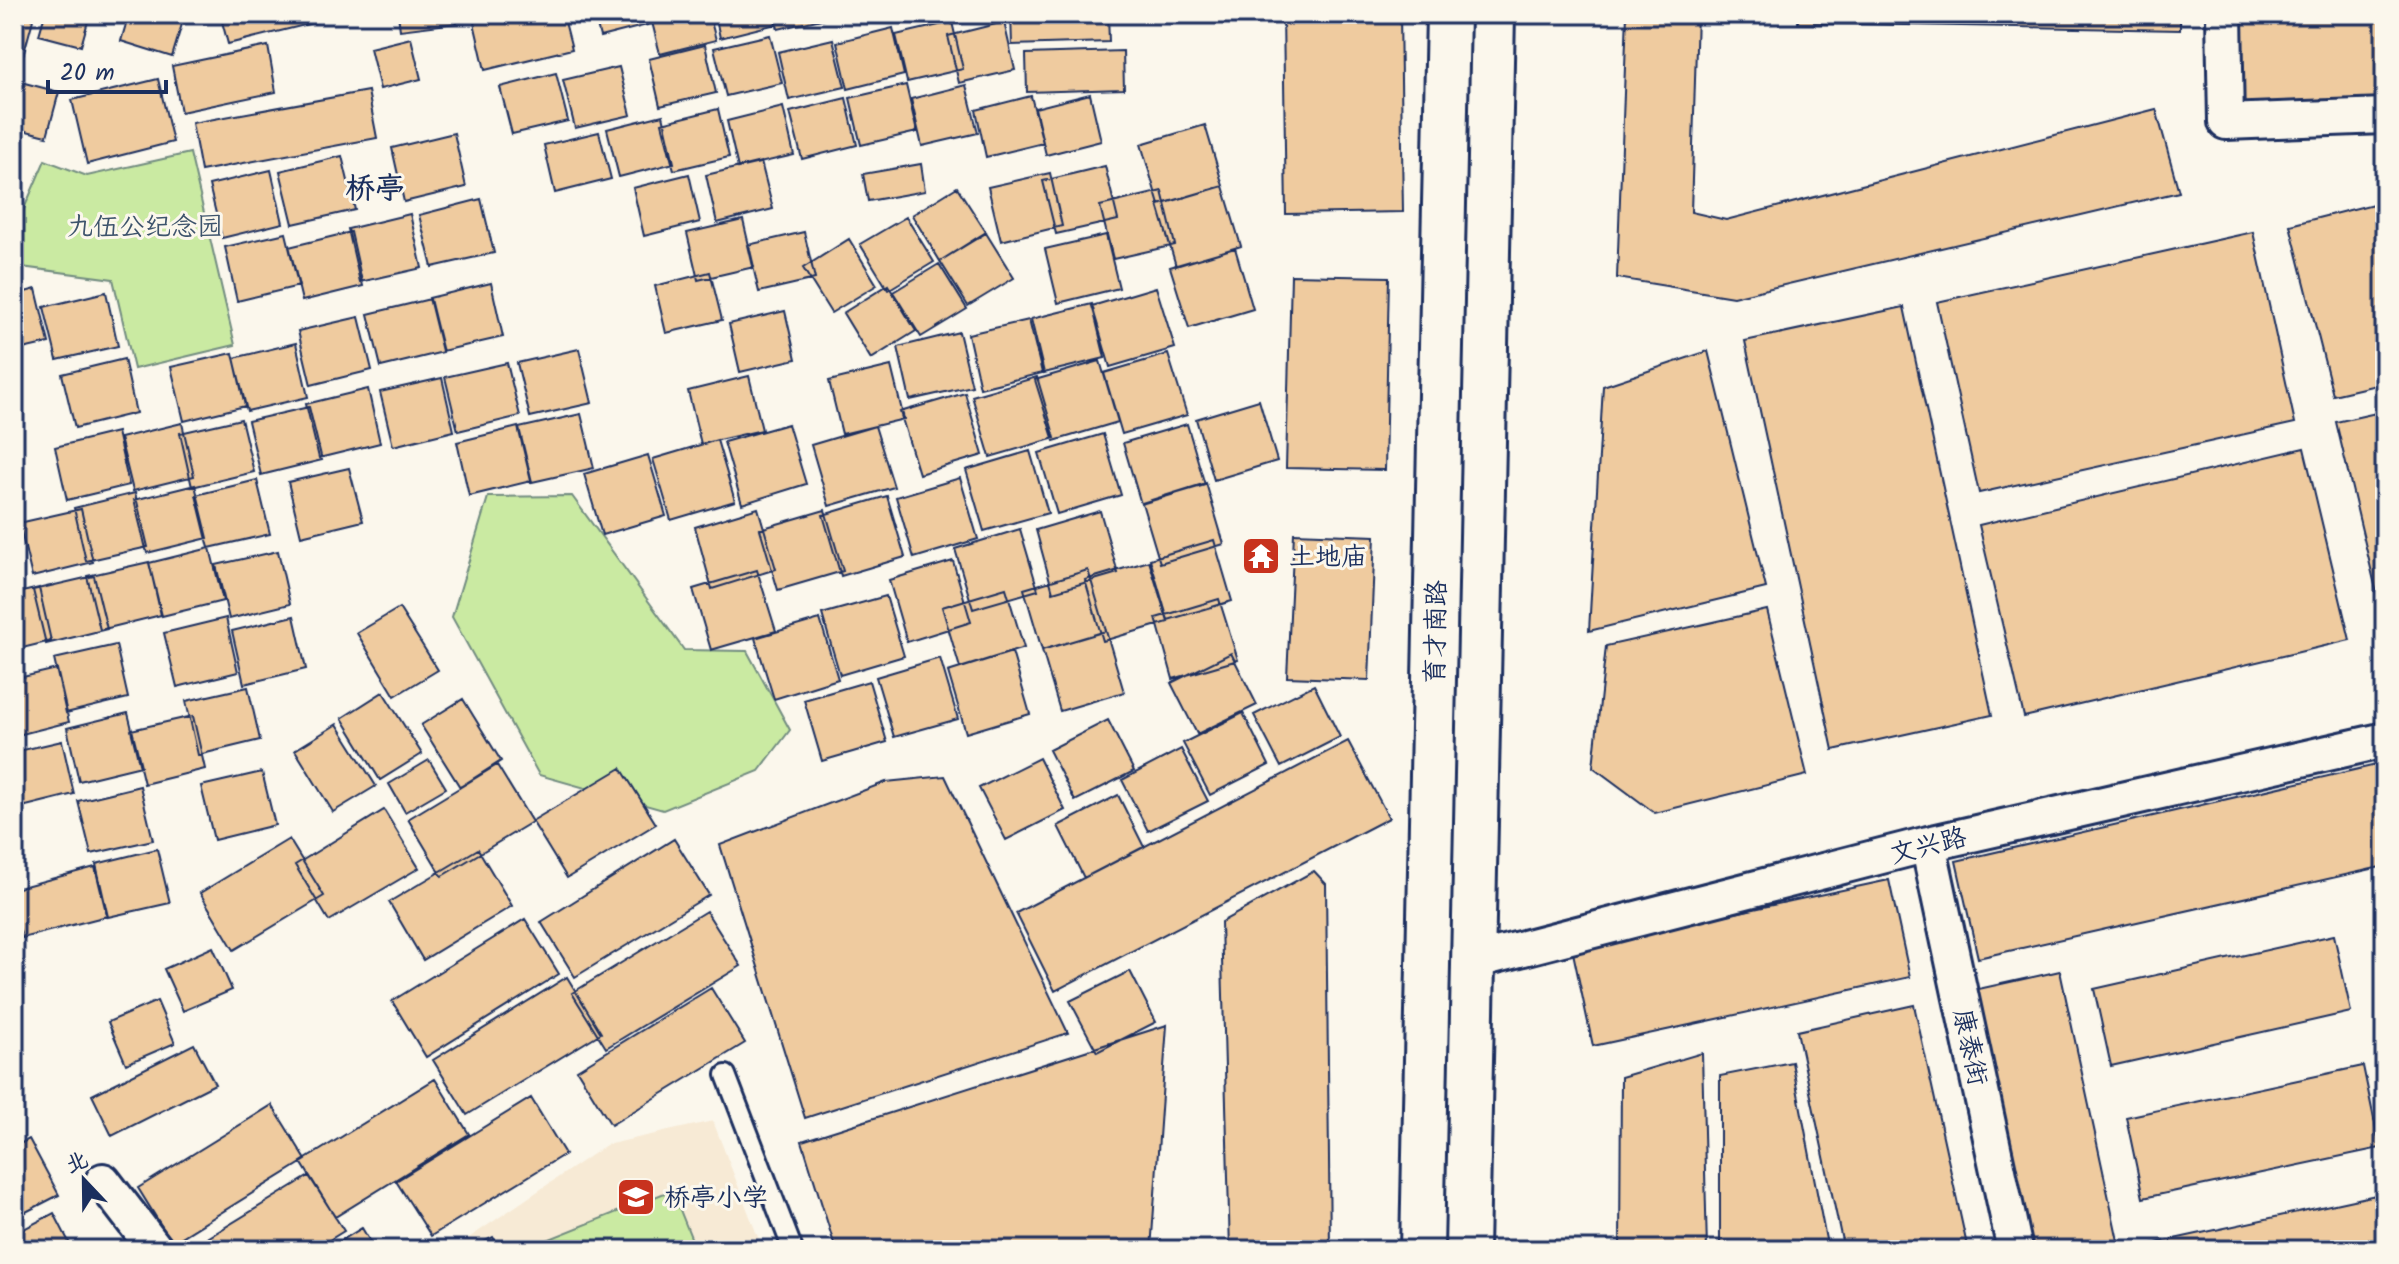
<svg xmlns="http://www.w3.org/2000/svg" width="2399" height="1264" font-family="Kalam,'LXGW WenKai TC',sans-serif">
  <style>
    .built { fill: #f7ead5 }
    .green { fill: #caeaa2; stroke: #728c80; stroke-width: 2 }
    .building { fill: #efcb9f; stroke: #1b2f5e; stroke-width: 2 }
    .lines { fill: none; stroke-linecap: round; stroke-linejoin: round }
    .service-casing { stroke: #1b2f5e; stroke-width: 24 }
    .minor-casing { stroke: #1b2f5e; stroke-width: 40 }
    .tertiary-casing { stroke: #1b2f5e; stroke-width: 48 }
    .service { stroke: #fbf7ec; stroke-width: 18 }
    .minor { stroke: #fbf7ec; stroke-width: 34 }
    .tertiary { stroke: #fbf7ec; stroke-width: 42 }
    .labels { text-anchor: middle; stroke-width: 6; stroke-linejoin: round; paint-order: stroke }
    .park-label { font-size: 26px; fill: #3e546c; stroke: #fbf7ec }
    .poi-label { font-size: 26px; fill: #1b2f5e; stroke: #fbf7ec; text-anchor: start }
    .street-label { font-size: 26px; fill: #1b2f5e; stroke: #fbf7ec }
    .quarter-label { font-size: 30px; font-weight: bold; fill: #1b2f5e; stroke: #fbf7ec }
  </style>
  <rect width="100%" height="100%" fill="#fbf7ec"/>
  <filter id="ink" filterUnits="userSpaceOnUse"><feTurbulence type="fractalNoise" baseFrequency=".0125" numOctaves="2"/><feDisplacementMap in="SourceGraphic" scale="16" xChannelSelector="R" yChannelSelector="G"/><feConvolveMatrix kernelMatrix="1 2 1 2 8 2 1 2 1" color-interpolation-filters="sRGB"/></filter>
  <g filter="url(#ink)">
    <path class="built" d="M713 1121 763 1250H451L606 1145Z"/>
    <path class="green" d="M190 153 235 345 134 369 113 279 14 266V232L45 160 87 176Z
      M572 496 684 650 747 651 790 730 759 771 663 810 539 775 452 617 488 497Z
      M672 1190 696 1250H539L537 1244Z"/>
    <path class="building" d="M14 14 34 16 22 60 14 58Z
      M45 14H90L81 46 39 35Z
      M129 14H185L172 57 121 41Z
      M220 14H315L317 22 228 44Z
      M398 14H456L457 23 400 30Z
      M472 14H563L572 49 485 70Z
      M594 14H653L655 23 600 37Z
      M650 14H709L716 40 660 54Z
      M715 14H774L776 24 720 38Z
      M774 14H833L834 16 778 29Z
      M1011 14H1108L1109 42 1012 45Z
      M1283 14H1400L1403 212 1286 214Z
      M1627 14H1697L1691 212 1726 220 2156 109 2179 192 1733 297 1617 278Z
      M1799 14H2180V30L1798 23Z
      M2226 14H2385V112L2229 117Z
      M952 22 963 69 907 82 896 35Z
      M1004 22 1015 70 959 83 948 36Z
      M893 28 904 75 848 89 837 42Z
      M770 35 782 83 726 96 714 48Z
      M411 38 421 79 380 89 370 48Z
      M833 39 845 87 789 100 778 52Z
      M705 45 716 93 660 106 649 59Z
      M268 46 276 92 181 112 172 66Z
      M1123 51 1124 89 1027 92 1026 54Z
      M619 67 631 115 575 128 563 80Z
      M556 73 568 121 512 134 500 87Z
      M158 79 173 142 87 164 72 100Z
      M17 81 59 92 47 136 14 128V92Z
      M906 85 917 132 861 145 850 98Z
      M966 85 978 133 922 146 911 99Z
      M368 91 377 138 201 171 192 123Z
      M1090 94 1101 141 1046 155 1035 108Z
      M1031 96 1043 143 986 157 976 110Z
      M846 98 857 145 802 159 790 112Z
      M783 107 794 155 738 168 727 121Z
      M718 109 729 157 674 170 662 123Z
      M663 115 674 163 619 177 607 129Z
      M1205 125 1223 186 1159 205 1141 144Z
      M599 132 611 179 555 193 544 145Z
      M454 133 466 187 404 202 392 148Z
      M342 156 355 210 293 224 280 171Z
      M761 162 773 209 717 223 706 175Z
      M921 164 925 191 868 201 863 174Z
      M1105 166 1118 220 1056 234 1043 181Z
      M271 170 283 223 222 238 209 185Z
      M1050 173 1062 226 1001 241 988 187Z
      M689 174 700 222 644 236 633 188Z
      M1223 186 1241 246 1176 266 1158 205Z
      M957 187 986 232 940 261 912 215Z
      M1162 191 1175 245 1113 259 1100 206Z
      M481 199 494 253 432 267 419 215Z
      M2385 201V383L2333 395 2290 225Z
      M410 214 422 268 360 282 348 229Z
      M906 217 934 262 888 290 860 244Z
      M743 220 754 267 698 280 687 233Z
      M351 232 363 286 302 301 289 247Z
      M804 232 815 279 759 292 748 245Z
      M2253 232 2295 423 1979 493 1937 302Z
      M286 233 299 286 237 301 225 247Z
      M986 233 1014 278 968 306 940 261Z
      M1106 235 1119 288 1058 303 1045 249Z
      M849 239 877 285 831 313 803 268Z
      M1235 248 1253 309 1189 328 1170 267Z
      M939 264 967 309 921 337 893 292Z
      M710 272 722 320 666 333 655 286Z
      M1291 275 1389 277 1385 470 1286 468Z
      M491 283 503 337 442 351 429 298Z
      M888 285 916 331 871 359 843 313Z
      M1156 287 1175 348 1110 367 1092 306Z
      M36 289 49 343 14 351V295Z
      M106 292 118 346 57 360 44 307Z
      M430 299 443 352 381 367 368 314Z
      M1092 304 1105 358 1044 373 1031 319Z
      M1904 307 1992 715 1833 750 1745 341Z
      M785 311 796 359 740 372 729 324Z
      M359 317 372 370 311 385 298 331Z
      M1029 320 1042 373 980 388 968 334Z
      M959 332 972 386 910 400 898 347Z
      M296 343 308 397 247 411 234 358Z
      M579 349 592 403 530 417 517 363Z
      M1708 351 1766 588 1589 631 1603 386Z
      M233 353 245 406 184 421 171 367Z
      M1168 354 1187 415 1122 434 1104 373Z
      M124 359 136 413 75 428 62 374Z
      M1100 361 1118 422 1054 441 1035 380Z
      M507 363 520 416 458 431 445 377Z
      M891 366 904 419 842 434 829 381Z
      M749 376 762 430 701 444 688 391Z
      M1037 377 1055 438 990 457 972 396Z
      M442 378 454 431 393 446 380 392Z
      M368 389 380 443 319 458 306 404Z
      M965 393 983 455 919 474 900 412Z
      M1259 400 1277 461 1214 480 1196 419Z
      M309 407 322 460 261 475 248 421Z
      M2385 411V627L2336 422Z
      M581 414 594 468 532 482 519 428Z
      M241 419 254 472 192 487 180 433Z
      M182 423 194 476 133 491 120 438Z
      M788 424 806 484 742 504 724 442Z
      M1187 424 1205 485 1141 504 1123 443Z
      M875 426 894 487 829 506 811 445Z
      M518 427 531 481 469 496 457 442Z
      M117 432 129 485 67 500 55 447Z
      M1103 434 1121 495 1057 514 1039 453Z
      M717 440 735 501 671 520 653 459Z
      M2304 448 2350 640 2024 717 1979 525Z
      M1030 451 1048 513 984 531 966 470Z
      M648 455 666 516 602 535 584 474Z
      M349 468 363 521 301 536 288 482Z
      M960 478 978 539 914 558 896 497Z
      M257 480 270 534 209 548 196 495Z
      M1206 483 1224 544 1160 563 1142 503Z
      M195 485 208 538 147 553 134 500Z
      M135 493 148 547 86 561 74 508Z
      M887 496 905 557 841 576 823 515Z
      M758 508 776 569 712 589 695 527Z
      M81 509 93 562 32 577 19 523Z
      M825 510 843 571 778 590 760 529Z
      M1100 511 1118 573 1053 592 1036 530Z
      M1020 529 1038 590 973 609 955 549Z
      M1294 533 1375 536 1369 680 1287 677Z
      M1214 540 1232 601 1168 620 1150 559Z
      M210 548 223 601 162 616 149 563Z
      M278 551 290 604 229 619 216 565Z
      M953 561 971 622 907 642 889 580Z
      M1149 561 1168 622 1103 641 1085 580Z
      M149 562 161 615 100 630 87 576Z
      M757 570 776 631 711 650 693 589Z
      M1088 570 1106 631 1042 650 1024 589Z
      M94 576 107 629 46 644 33 590Z
      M39 588 51 641 14 650V594Z
      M1006 588 1024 648 960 668 942 607Z
      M886 596 904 656 840 675 822 614Z
      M1219 599 1238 660 1173 679 1156 618Z
      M399 608 438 670 395 696 357 633Z
      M1767 610 1807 775 1655 813 1593 767 1606 646Z
      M294 616 306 669 244 684 232 631Z
      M226 618 238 672 177 687 164 633Z
      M820 619 838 679 774 699 755 638Z
      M1106 631 1124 692 1060 711 1042 650Z
      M116 645 128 698 66 713 54 659Z
      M1012 652 1030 714 966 733 948 672Z
      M1231 653 1257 705 1197 734 1171 683Z
      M940 658 958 719 894 737 876 677Z
      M57 669 69 722 14 736V679Z
      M869 681 887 742 822 761 804 700Z
      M1314 685 1340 737 1281 767 1254 715Z
      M248 687 260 740 198 755 186 701Z
      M383 692 422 754 380 780 342 718Z
      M463 699 501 761 460 787 421 725Z
      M128 713 141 766 79 781 67 728Z
      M1243 713 1269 765 1210 795 1183 743Z
      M193 716 205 769 144 784 131 730Z
      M1108 720 1134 771 1075 801 1049 750Z
      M337 724 376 786 333 812 295 750Z
      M62 741 74 794 14 809V752Z
      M1348 741 1389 818 1055 991 1016 913Z
      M1181 749 1208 801 1148 831 1122 780Z
      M1039 758 1065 810 1006 840 979 788Z
      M429 760 446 788 405 812 389 784Z
      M2385 763V866L1978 958 1956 861Z
      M497 765 532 822 442 876 408 819Z
      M621 768 656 824 567 878 532 821Z
      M262 772 275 825 214 840 201 786Z
      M945 776 1068 1033 805 1118 720 845 886 782Z
      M140 786 153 840 91 854 78 801Z
      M1118 795 1144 847 1084 878 1058 826Z
      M384 810 419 868 329 921 295 865Z
      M289 839 324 896 234 950 200 893Z
      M674 839 709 895 575 977 541 922Z
      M157 849 170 903 108 917 96 864Z
      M478 849 512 906 423 960 389 902Z
      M95 867 107 916 22 938 14 910V889Z
      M1314 871 1326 884 1330 1250H1230L1221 922Z
      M1889 880 1910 977 1593 1046 1572 948Z
      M706 911 741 966 606 1048 572 993Z
      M525 919 559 974 426 1057 392 1001Z
      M2334 935 2351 1012 2111 1066 2094 989Z
      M213 947 232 990 183 1011 164 969Z
      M1130 971 1156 1022 1097 1052 1070 1001Z
      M2060 971 2120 1250H2030L1974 990Z
      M567 977 601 1033 467 1115 433 1060Z
      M711 988 745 1043 611 1125 577 1070Z
      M157 1001 175 1043 126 1064 108 1022Z
      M1914 1005 1968 1250H1844L1797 1031Z
      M1167 1025 1151 1250H836L802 1141Z
      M194 1044 215 1084 112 1136 92 1095Z
      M1702 1053 1707 1250H1620L1621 1077Z
      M1792 1062 1828 1250H1720V1076Z
      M2363 1066 2380 1148 2143 1198 2126 1117Z
      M435 1079 469 1134 335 1217 301 1162Z
      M531 1098 565 1154 431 1236 396 1181Z
      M272 1105 306 1160 172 1243 138 1188Z
      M29 1139 59 1195 14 1218V1147Z
      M309 1176 344 1231 313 1250H188Z
      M2385 1193V1250H2153L2151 1244Z
      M54 1213 73 1250H14V1234Z
      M362 1228 375 1250H326Z
      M493 1237 500 1250H468Z"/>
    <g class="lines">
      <defs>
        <path id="service" d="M726 1075 793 1250"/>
        <path id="minor" d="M2224 14 2226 122 2385 116
          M1928 844 2015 1250
          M1473 961 1928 844 2385 740
          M103 1181 156 1250"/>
        <path id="tertiary" d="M1422 1250 1448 14
          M1467 1250 1493 14"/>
      </defs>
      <use href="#service" class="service-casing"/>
      <use href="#minor" class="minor-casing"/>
      <use href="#tertiary" class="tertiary-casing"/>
      <use href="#service" class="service"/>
      <use href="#minor" class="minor"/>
      <use href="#tertiary" class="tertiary"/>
    </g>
  </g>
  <defs>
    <symbol id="temple-square" viewBox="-11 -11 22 22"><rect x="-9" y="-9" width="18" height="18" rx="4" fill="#c8321e" stroke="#fbf7ec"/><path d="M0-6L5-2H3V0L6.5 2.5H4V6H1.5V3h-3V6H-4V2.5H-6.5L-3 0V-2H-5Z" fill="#fff"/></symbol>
    <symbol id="school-square" viewBox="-11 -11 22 22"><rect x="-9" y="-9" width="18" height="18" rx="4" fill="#c8321e" stroke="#fbf7ec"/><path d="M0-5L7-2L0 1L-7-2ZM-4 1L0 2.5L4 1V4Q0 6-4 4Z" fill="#fff"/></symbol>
  </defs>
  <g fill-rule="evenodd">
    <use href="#temple-square" x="1239" y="534" width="44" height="44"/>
    <use href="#school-square" x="614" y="1175" width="44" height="44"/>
  </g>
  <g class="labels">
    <g class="park-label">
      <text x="145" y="235">九伍公纪念园</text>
    </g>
    <g class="poi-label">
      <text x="1289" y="565">土地庙</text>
      <text x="664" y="1206">桥亭小学</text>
    </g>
    <g class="street-label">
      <text transform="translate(1435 632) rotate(-89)" y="9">育才南路</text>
      <text transform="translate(1928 845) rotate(-14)" y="9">文兴路</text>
      <text transform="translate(1971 1047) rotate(78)" y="9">康泰街</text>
    </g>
    <g class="quarter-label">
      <text x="375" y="198">桥亭</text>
    </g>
  </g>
  <rect width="2399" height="1264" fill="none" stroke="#fbf7ec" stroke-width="48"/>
  <rect x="24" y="24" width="2351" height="1216" fill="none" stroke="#1b2f5e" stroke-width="3" filter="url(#ink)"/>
  <g transform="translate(84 1180) rotate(338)" stroke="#fbf7ec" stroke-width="6" paint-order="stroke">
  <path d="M0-6L14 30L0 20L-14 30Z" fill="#1b2f5e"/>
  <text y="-12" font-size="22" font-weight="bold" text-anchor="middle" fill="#1b2f5e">北</text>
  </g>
  <path d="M48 80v12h118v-12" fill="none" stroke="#1b2f5e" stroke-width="4"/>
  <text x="60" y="80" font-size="24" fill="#1b2f5e" stroke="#fbf7ec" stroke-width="6" paint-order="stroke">20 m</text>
</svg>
